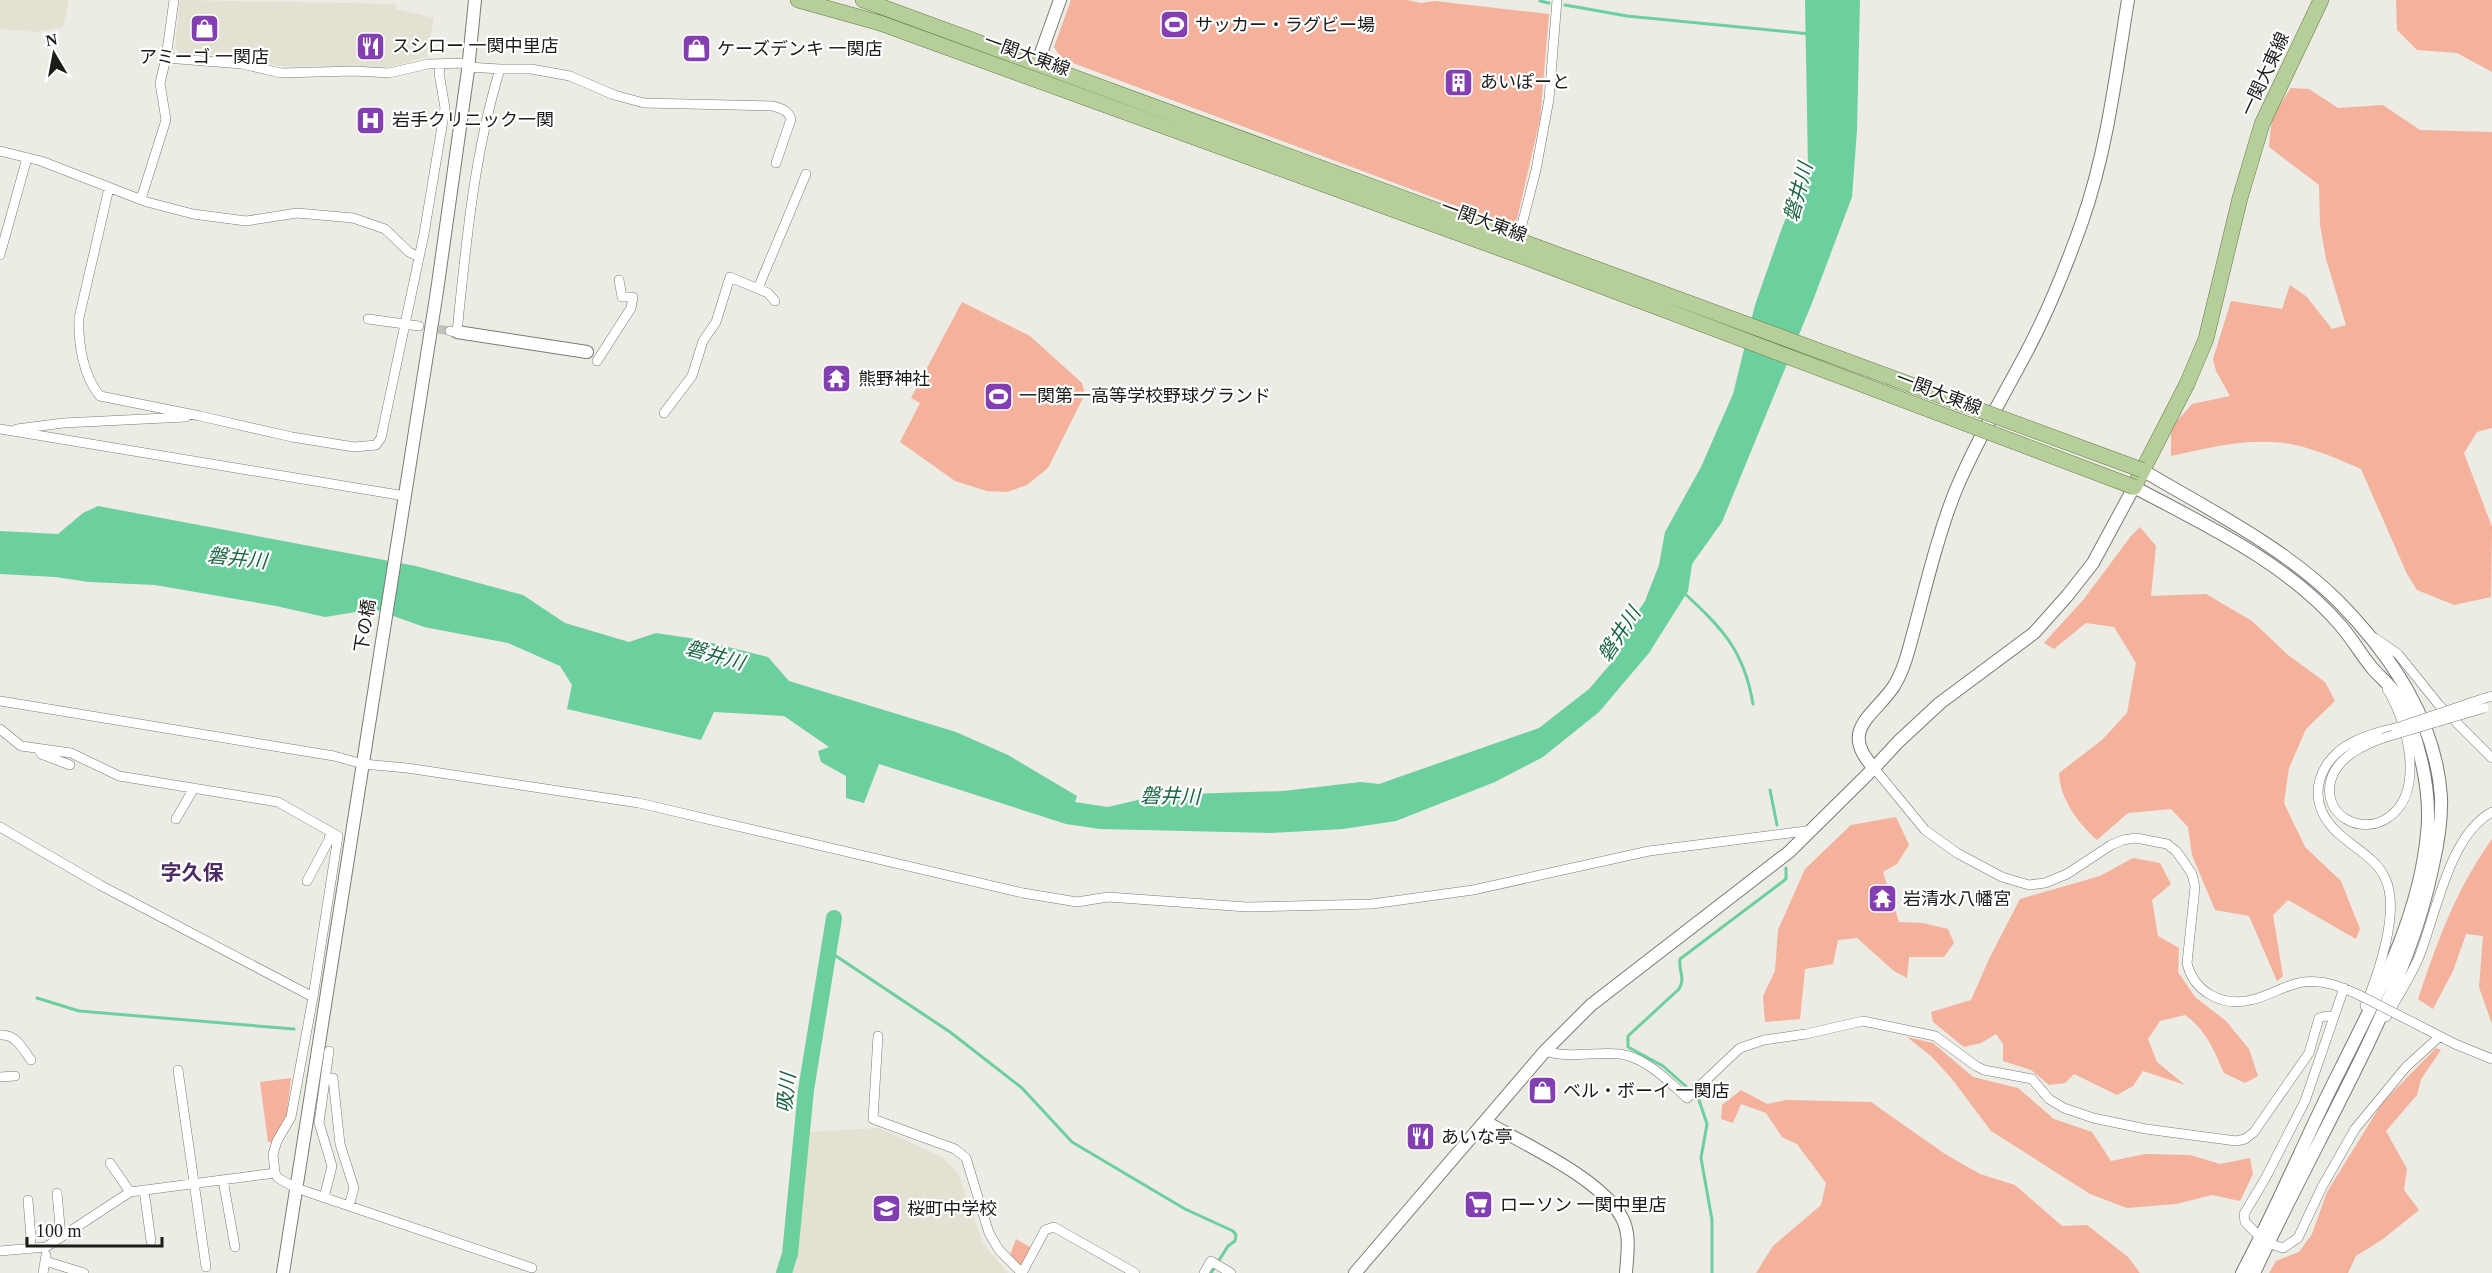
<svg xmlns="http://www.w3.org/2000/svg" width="2492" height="1273" font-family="'Times New Roman','Noto Sans JP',serif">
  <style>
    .built { fill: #e3e1d2 }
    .green { fill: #f4b19b }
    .water { fill: #6cd09e }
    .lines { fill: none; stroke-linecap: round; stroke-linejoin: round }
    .stream { stroke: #6cd09e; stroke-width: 3 }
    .river { stroke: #6cd09e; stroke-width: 16 }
    .minor-tunnel { stroke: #c2c1bb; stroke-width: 9; stroke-dasharray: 9 4.5; stroke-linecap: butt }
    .minor-casing { stroke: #7b7a74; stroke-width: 10 }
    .tertiary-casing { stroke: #7b7a74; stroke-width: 14 }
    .primary-casing { stroke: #5f7b41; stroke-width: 16 }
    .minor { stroke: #fff; stroke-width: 9 }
    .tertiary { stroke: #fff; stroke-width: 12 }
    .primary { stroke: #b5ce9a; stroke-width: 15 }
    .minor-bridge-casing { stroke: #7b7a74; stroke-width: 10; stroke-linecap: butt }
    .primary-bridge-casing { stroke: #5f7b41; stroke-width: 16; stroke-linecap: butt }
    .minor-bridge { stroke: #fff; stroke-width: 9 }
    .primary-bridge { stroke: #b5ce9a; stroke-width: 15 }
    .labels { text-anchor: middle; stroke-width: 4.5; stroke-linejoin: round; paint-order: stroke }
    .poi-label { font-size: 18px; fill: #1b1b18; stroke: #fff; text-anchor: start }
    .street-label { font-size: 18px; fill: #1b1b18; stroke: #fff }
    .water-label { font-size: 20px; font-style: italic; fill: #1b6545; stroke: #fff }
    .quarter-label { font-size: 21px; font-weight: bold; fill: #4d2c65; stroke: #fff }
  </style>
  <rect width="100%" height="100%" fill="#ecebe4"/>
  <path class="built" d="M0 0H69L63 27 35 32 0 29Z
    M180 0 396 4V9L434 18 426 57 390 67 279 66 246 56 180 53 175 48Z
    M879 1128 942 1157 958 1173 984 1245 1008 1273H793L797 1263 807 1132Z"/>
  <path class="green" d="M1071 0H1407L1421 3 1435 1 1549 14 1540 119 1515 228 1062 59 1054 47Z
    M2396 0H2492V72L2457 53 2417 50 2397 30Z
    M2291 88 2309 89 2338 108 2383 105 2420 130 2492 132V428L2477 432 2464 453 2492 527 2491 597 2454 605 2417 590 2407 574 2361 469C2333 457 2302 443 2272 442 2238 440 2203 449 2171 456V428L2192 404 2230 396 2216 371 2213 359 2231 301 2282 309 2290 285 2307 297 2332 329 2346 325 2326 259 2320 225 2319 185 2269 147 2272 116Z
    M962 302 1030 336 1082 383 1085 394 1048 468 1027 485 1007 492 987 491 955 481 900 442 920 403 911 398Z
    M2140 527 2156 546 2151 596 2206 594 2252 621 2288 655 2325 682 2335 701 2306 729 2289 768 2284 803 2305 847 2341 881 2360 929 2356 939 2288 900 2273 915 2283 976 2277 981 2249 916 2215 910 2192 855 2188 827 2171 809 2128 813 2097 840C2078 823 2060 799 2059 773L2102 740 2127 713 2136 663 2114 627 2086 623 2054 649 2044 643 2084 599 2131 536Z
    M1896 817 1909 845 1897 864 1883 872 1899 922 1923 923 1948 929 1954 943 1944 957H1909L1907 978 1894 971 1857 938 1838 940 1833 964 1805 969 1800 1019 1765 1022 1763 996 1775 971 1778 930 1805 869 1851 825Z
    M2492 839V1024L2479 987 2483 936 2466 934 2453 971 2433 1009 2418 999C2438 940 2455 891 2492 839Z
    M2133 858 2160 863 2171 884 2152 900 2158 936 2179 948 2178 972 2195 997 2226 1021 2249 1049 2258 1076 2245 1083 2224 1073C2214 1050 2206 1030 2185 1015L2160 1021 2148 1039 2157 1062 2185 1085 2143 1071 2133 1086 2117 1095 2074 1074 2065 1083 2049 1085 2031 1070 2003 1061V1044L1996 1034 1981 1043 1964 1047 1933 1022 1931 1012 1971 1000 1989 959 2020 899 2100 876Z
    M1907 1037 1933 1043 1973 1077 2018 1088 2054 1119 2092 1132 2111 1161 2145 1154 2190 1155 2220 1164 2250 1158 2253 1174 2240 1201 2212 1195 2176 1204 2127 1208 2090 1194 1991 1131 1952 1079 1932 1057Z
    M2436 1048 2441 1050 2421 1079 2417 1095 2386 1131 2407 1169 2404 1190 2419 1210 2383 1239 2356 1256 2348 1273H2269L2276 1261 2299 1252 2312 1234 2327 1192 2382 1103Z
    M291 1078 286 1121 272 1142H268L260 1082Z
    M1741 1090 1767 1104 1786 1100 1871 1102 1945 1154 1980 1174 2015 1185 2062 1226 2087 1225 2128 1257 2140 1273H1756L1773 1246 1821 1205 1826 1183 1797 1144 1782 1137 1766 1113 1741 1104 1733 1123 1721 1119 1722 1105Z
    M1016 1239 1033 1249 1026 1265 1019 1267 1009 1258Z"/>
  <path class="water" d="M1805 0H1860L1857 130 1852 197 1812 303 1722 522 1692 564 1688 591 1649 653 1599 712 1543 757 1495 782 1396 821 1343 829 1271 833 1100 829 1066 824 879 764 864 803 846 798V776L821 762 818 751 829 747 784 716 714 712 701 740 567 709 572 685 560 666 508 643 424 627 374 609 325 617 276 606 155 585 89 582 55 577 0 574V531L58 534 83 513 98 506 416 566 523 595 565 623 629 642 656 633 696 639 768 657 789 681 956 732 1008 755 1077 796 1075 802 1108 807 1159 795 1283 791 1361 782 1379 784 1539 728 1589 689 1619 654 1622 635 1645 601 1659 565 1665 532 1701 467 1733 394 1755 305 1783 225 1808 167Z"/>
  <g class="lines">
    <path class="stream" d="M1540 1 1549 3
      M1565 5 1627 16 1810 34
      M1683 592C1722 628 1744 650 1753 704
      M1770 790 1777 825
      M830 952 950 1032 1022 1088 1072 1142 1185 1209 1233 1231 1236 1235 1235 1241 1228 1246 1211 1273
      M37 998 79 1011 294 1029
      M1712 1273V1220L1701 1158 1707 1124 1698 1097 1663 1066 1628 1047V1036L1679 989C1686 977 1678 971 1680 959L1786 879V868"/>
    <path class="river" d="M784 1273 790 1254 806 1090 834 918"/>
    <path class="minor-tunnel" d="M425 327 450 331"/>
    <defs>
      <path id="minor" d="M166 58 242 64 281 73 354 71 389 73 428 64 469 63
        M468 67 500 69
        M0 151 41 161 147 202 193 214 246 221 297 213 353 218 385 229 409 252 419 257
        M109 188 79 318C78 343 83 376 100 396L200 416 292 437 354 447 376 445 381 438 424 234 445 108 439 73 441 64
        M141 199 166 120 160 83 166 58 174 0
        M1518 240 1536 170 1549 99 1557 0
        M0 255 27 158
        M758 288 806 174
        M368 319 419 326
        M450 331 457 332C466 244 474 154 500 69H531L570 76 614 95 644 103 773 106C782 109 788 110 791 119L776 163
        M597 361 631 308 633 297H622L619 280
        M664 413 692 376 703 341 716 322 730 277 768 293 775 301
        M0 429 405 496
        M17 429 63 423 186 417
        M2375 638 2398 654 2439 705 2492 758
        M2482 699 2492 696
        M0 701 334 756 363 764 407 768 639 803 1023 893 1077 902 1108 897 1247 907 1372 904 1473 890 1649 851 1813 830
        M0 729 21 746 71 753 119 776 278 802 338 836 313 997 291 1117 277 1141 273 1154 275 1173 130 1192 46 1247 0 1251
        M2383 738C2363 745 2337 758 2331 780 2321 815 2362 837 2389 817 2426 791 2407 720 2387 689
        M40 751 41 754 70 765
        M1874 768 1925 830 1957 853 2002 877 2029 885 2045 883 2067 874 2111 845 2123 840 2136 838 2167 844 2176 851 2184 862 2192 874 2195 887 2187 963C2194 992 2222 1007 2251 1000 2269 996 2285 985 2303 982 2324 979 2342 987 2361 996
        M176 819 194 788
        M0 827 100 885 313 997
        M307 881 329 840 330 832
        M2365 1006C2378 975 2401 910 2385 878 2375 856 2348 845 2333 828 2305 798 2319 759 2353 742 2367 735 2382 731 2396 728
        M2386 1017C2397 998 2410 978 2419 957 2436 915 2449 835 2492 812
        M2422 1027 2455 1044 2492 1059
        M0 1035C16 1034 22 1048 31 1060
        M878 1036 873 1119 955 1149 966 1158 989 1233 999 1250 1022 1273
        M1545 1051C1570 1059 1595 1051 1620 1054 1647 1058 1668 1081 1687 1098L1740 1048 1764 1040 1806 1034 1863 1021 1935 1036 1976 1066 1984 1070 2032 1079 2049 1099 2064 1108 2093 1118 2146 1129 2236 1141 2245 1139 2254 1132 2309 1053 2319 1018 2326 1016 2334 1017
        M178 1070 206 1267
        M0 1077 15 1076
        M333 1078 340 1144 354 1188 349 1206
        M110 1163 130 1192
        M275 1173 278 1178 296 1188 532 1268
        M223 1180 235 1247
        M144 1190 151 1241
        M57 1193 61 1237
        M324 1198 332 1166 319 1123 329 1051
        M28 1200 31 1238 29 1249
        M2261 1238 2245 1222 2244 1214 2265 1179 2305 1101 2344 988
        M2268 1243 2283 1248 2298 1238 2322 1187 2355 1129 2406 1067 2439 1037
        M45 1261 84 1273
        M43 1273 46 1255
        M1022 1273 1045 1230 1054 1227 1135 1273
        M1204 1273 1211 1261 1231 1273"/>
      <path id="tertiary" d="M1037 64 1060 0
        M457 332 587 352
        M2142 470C2208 509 2284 547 2338 601 2391 655 2436 720 2441 797 2442 820 2438 843 2433 865 2420 930 2396 984 2368 1044 2331 1121 2290 1196 2254 1273
        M1874 768C1838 730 1874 716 1894 686 1900 676 1905 663 1908 652 1923 599 1935 543 1955 492 1975 444 2001 400 2025 355 2048 312 2066 267 2082 222 2107 151 2116 74 2128 0
        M1486 1122C1524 1144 1602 1179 1622 1218 1631 1234 1627 1256 1626 1273
        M283 1273 437 291 468 70 475 0
        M1355 1273 1545 1051 1591 1005 1789 852 1874 768 1898 742 1940 703 2034 633 2067 596 2093 563 2134 487C2207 526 2286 562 2341 626 2353 640 2362 656 2373 669 2380 677 2390 685 2396 694 2418 732 2432 790 2427 834 2419 919 2378 993 2341 1068 2306 1136 2278 1206 2242 1273"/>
      <path id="primary" d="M798 0 880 23 1532 260
        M863 0 1537 247
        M2134 487 2187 384 2206 339 2240 198 2262 124 2321 0"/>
    </defs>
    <use href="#minor" class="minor-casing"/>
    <use href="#tertiary" class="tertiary-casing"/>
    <use href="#primary" class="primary-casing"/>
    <use href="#minor" class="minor"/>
    <use href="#tertiary" class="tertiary"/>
    <use href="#primary" class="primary"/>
    <defs>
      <path id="minor-bridge" d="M2396 728 2482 699
        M2383 738 2484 708
        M2361 996 2422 1027"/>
      <path id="primary-bridge" d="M1537 247 2142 470
        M1532 260 2134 487"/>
    </defs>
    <use href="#minor-bridge" class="minor-bridge-casing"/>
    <use href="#primary-bridge" class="primary-bridge-casing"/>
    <use href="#minor-bridge" class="minor-bridge"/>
    <use href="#primary-bridge" class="primary-bridge"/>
  </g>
  <defs>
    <symbol id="stadium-square" viewBox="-11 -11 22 22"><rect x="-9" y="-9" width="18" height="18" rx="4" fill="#833eb2" stroke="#fff"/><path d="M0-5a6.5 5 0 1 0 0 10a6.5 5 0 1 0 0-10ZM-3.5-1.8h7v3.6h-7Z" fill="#fff"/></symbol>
    <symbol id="shop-square" viewBox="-11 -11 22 22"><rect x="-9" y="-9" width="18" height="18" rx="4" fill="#833eb2" stroke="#fff"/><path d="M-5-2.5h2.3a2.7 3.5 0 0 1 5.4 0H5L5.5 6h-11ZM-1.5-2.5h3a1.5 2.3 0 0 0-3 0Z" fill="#fff"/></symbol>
    <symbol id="restaurant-square" viewBox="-11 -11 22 22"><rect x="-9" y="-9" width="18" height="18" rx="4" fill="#833eb2" stroke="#fff"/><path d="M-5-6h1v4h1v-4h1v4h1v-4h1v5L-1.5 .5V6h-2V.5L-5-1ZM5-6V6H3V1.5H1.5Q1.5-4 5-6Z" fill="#fff"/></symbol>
    <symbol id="building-square" viewBox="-11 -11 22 22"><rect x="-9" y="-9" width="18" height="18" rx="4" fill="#833eb2" stroke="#fff"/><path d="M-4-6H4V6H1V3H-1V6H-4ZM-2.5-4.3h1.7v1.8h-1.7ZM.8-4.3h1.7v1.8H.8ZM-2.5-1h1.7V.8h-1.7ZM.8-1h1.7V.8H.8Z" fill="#fff"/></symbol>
    <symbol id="hospital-square" viewBox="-11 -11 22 22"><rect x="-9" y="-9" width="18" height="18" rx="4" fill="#833eb2" stroke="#fff"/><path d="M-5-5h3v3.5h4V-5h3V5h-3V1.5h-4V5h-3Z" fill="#fff"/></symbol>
    <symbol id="temple-square" viewBox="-11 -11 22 22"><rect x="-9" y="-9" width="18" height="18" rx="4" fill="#833eb2" stroke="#fff"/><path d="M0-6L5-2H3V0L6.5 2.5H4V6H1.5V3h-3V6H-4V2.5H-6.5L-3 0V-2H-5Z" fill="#fff"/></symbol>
    <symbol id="supermarket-square" viewBox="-11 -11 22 22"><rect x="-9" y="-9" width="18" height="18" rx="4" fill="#833eb2" stroke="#fff"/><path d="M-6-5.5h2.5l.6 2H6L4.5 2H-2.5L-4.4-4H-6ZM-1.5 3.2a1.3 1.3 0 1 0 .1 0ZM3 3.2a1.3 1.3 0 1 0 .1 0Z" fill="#fff"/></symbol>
    <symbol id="school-square" viewBox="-11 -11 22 22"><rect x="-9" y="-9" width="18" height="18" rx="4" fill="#833eb2" stroke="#fff"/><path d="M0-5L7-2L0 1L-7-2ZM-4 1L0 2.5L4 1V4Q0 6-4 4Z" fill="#fff"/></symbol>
  </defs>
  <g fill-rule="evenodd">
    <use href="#stadium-square" x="1158" y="8" width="33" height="33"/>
    <use href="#shop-square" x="188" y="12" width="33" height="33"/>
    <use href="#restaurant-square" x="354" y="30" width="33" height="33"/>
    <use href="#shop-square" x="680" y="32" width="33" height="33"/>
    <use href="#building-square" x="1442" y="66" width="33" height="33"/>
    <use href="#hospital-square" x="354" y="104" width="33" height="33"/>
    <use href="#temple-square" x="820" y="362" width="33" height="33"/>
    <use href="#stadium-square" x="982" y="380" width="33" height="33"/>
    <use href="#temple-square" x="1866" y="882" width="33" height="33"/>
    <use href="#shop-square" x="1526" y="1074" width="33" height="33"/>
    <use href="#restaurant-square" x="1404" y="1120" width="33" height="33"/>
    <use href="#supermarket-square" x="1462" y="1188" width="33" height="33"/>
    <use href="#school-square" x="870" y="1192" width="33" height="33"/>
  </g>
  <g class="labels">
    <g class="poi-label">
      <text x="1195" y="31">サッカー・ラグビー場</text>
      <text x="392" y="52">スシロー 一関中里店</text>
      <text x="717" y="55">ケーズデンキ 一関店</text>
      <text x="204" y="63" text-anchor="middle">アミーゴ 一関店</text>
      <text x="1480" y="88">あいぽーと</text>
      <text x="392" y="126">岩手クリニック一関</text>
      <text x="858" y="385">熊野神社</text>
      <text x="1019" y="402">一関第一高等学校野球グランド</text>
      <text x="1903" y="905">岩清水八幡宮</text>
      <text x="1563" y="1097">ベル・ボーイ 一関店</text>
      <text x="1441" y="1143">あいな亭</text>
      <text x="1500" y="1211">ローソン 一関中里店</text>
      <text x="907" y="1215">桜町中学校</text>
    </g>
    <g class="street-label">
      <text transform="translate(1027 55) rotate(20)" y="6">一関大東線</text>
      <text transform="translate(2265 74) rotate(-65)" y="6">一関大東線</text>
      <text transform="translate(1484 221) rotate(20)" y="6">一関大東線</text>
      <text transform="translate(1939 393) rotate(21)" y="6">一関大東線</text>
      <text transform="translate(365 626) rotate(-81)" y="6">下の橋</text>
    </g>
    <g class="water-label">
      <text transform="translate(1798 192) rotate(-75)" y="7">磐井川</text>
      <text transform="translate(237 558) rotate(6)" y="7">磐井川</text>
      <text transform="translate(1619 634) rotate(-57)" y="7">磐井川</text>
      <text transform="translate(715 655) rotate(16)" y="7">磐井川</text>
      <text transform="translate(1170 796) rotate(1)" y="7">磐井川</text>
      <text transform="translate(786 1093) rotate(-84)" y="7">吸川</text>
    </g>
    <g class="quarter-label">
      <text x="192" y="880">字久保</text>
    </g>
  </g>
  <g transform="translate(54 54) rotate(350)" stroke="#ffffff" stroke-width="4.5" paint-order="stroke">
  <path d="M0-4.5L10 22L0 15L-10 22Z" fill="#1b1b18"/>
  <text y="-9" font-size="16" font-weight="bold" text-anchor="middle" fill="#1b1b18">N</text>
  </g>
  <path d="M27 1237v9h135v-9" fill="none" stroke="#1b1b18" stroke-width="3"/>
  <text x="36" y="1237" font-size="18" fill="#1b1b18" stroke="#ffffff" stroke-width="4.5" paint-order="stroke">100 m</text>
</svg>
